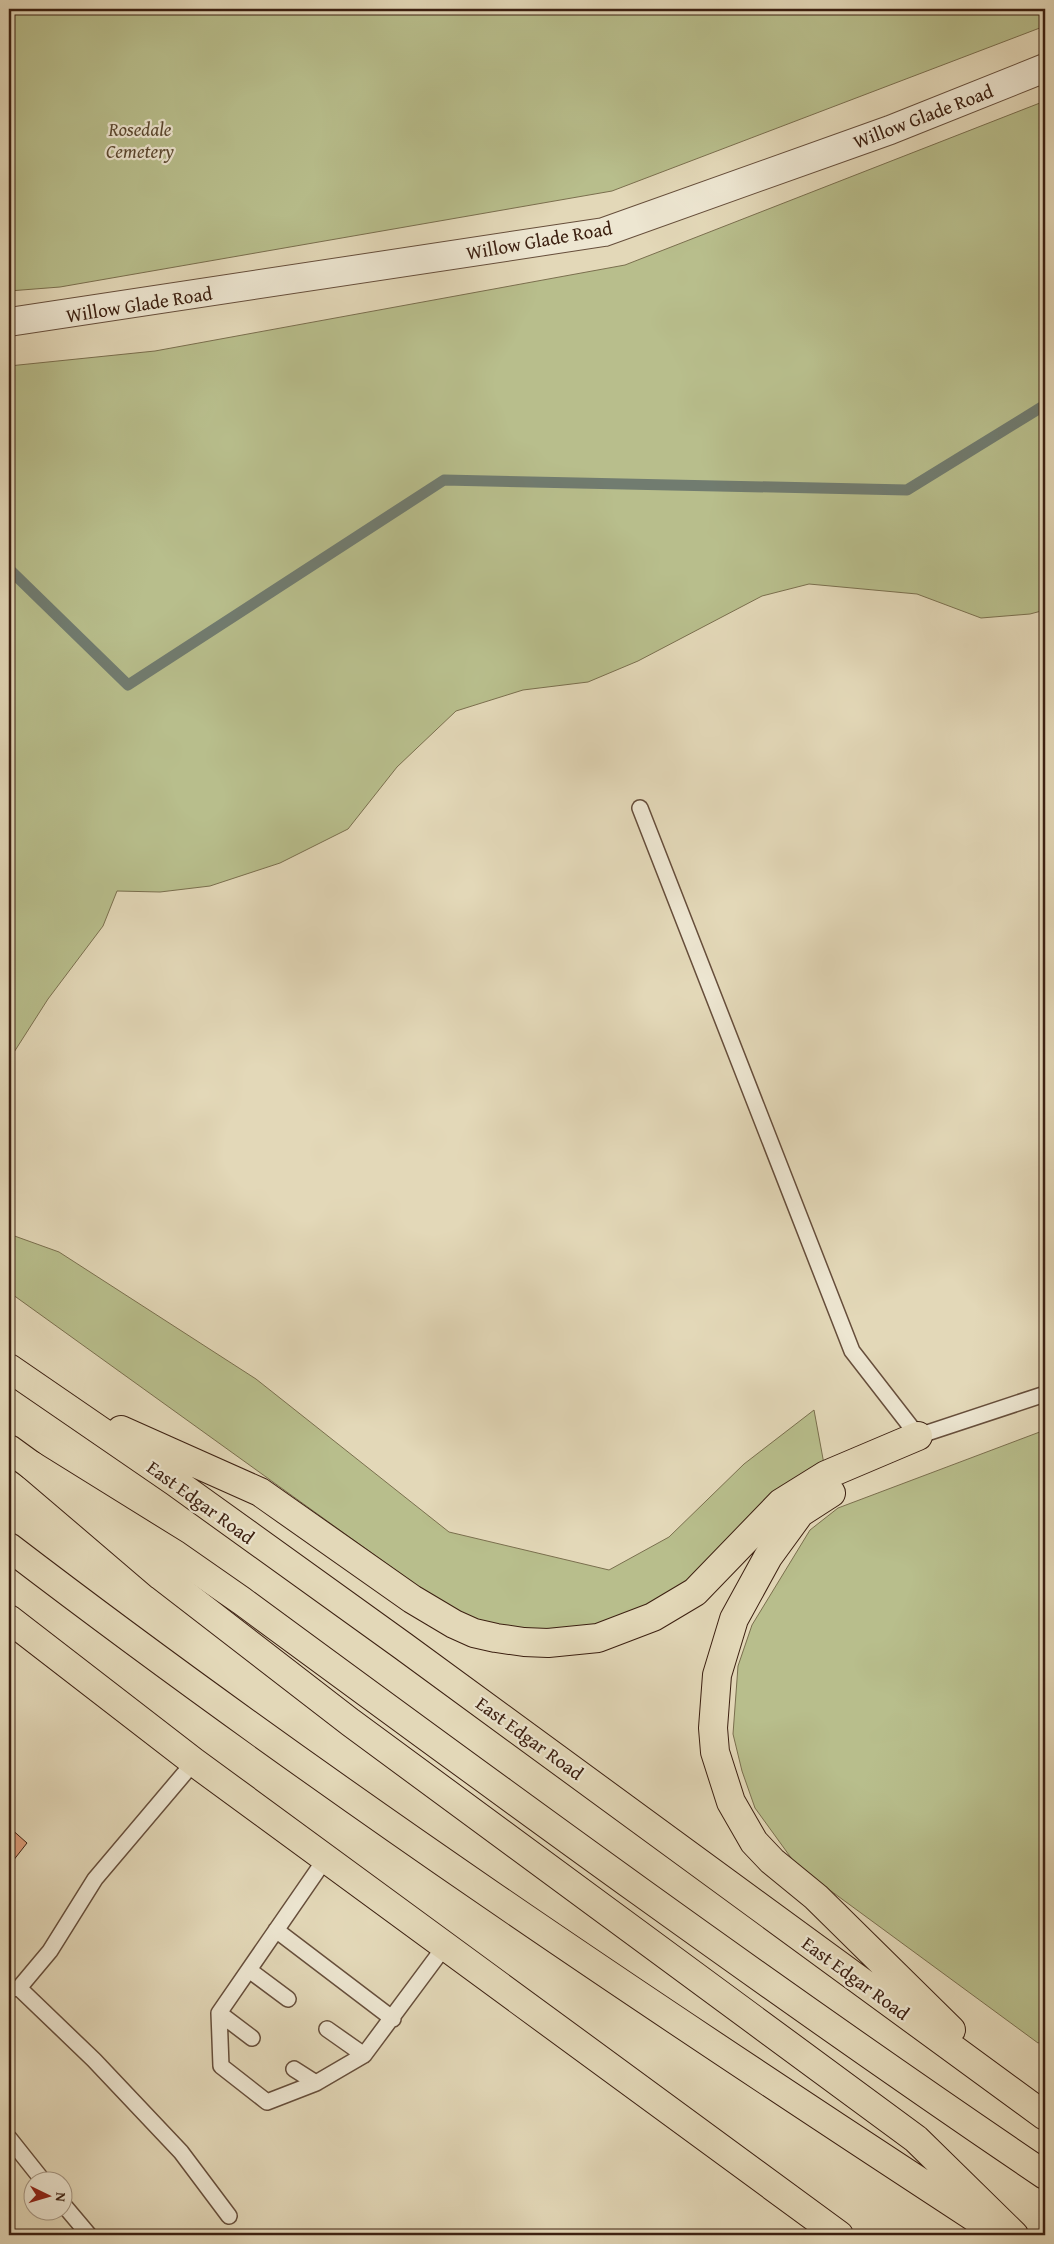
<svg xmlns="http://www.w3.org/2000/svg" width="1054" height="2244" font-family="'Gentium Book Plus',serif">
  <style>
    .green { fill: #b8be8c; stroke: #7a6f4e }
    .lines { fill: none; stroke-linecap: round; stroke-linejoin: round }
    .stream { stroke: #717c70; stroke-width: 11 }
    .building { fill: #dd9d7a; stroke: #3c2011 }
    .service-casing { stroke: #664e3b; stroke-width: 18 }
    .minor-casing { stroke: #664e3b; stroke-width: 30 }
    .trunk-casing { stroke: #3c2011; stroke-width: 30 }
    .motorway-casing { stroke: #3c2011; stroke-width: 30 }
    .service { stroke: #ede6d1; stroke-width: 15 }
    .minor { stroke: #ede6d1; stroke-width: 28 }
    .trunk { stroke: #e3d8b8; stroke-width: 28 }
    .motorway { stroke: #e3d8b8; stroke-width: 28 }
    .labels { text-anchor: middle; stroke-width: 4.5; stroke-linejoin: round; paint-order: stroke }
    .street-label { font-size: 19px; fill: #3c2011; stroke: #ede6d1 }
    .park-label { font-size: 19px; font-style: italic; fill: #5b4830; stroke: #ede6d1 }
  </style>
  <rect width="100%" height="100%" fill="#e3d8b8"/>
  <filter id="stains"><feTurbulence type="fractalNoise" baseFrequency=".004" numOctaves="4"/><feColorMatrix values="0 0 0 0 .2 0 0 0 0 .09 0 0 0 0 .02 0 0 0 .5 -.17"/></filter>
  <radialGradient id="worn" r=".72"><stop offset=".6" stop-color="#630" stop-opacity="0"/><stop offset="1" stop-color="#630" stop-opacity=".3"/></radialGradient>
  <path class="green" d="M9 9H1045V26L612 191 60 287 9 291Z
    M1045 101V610L1030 614 981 618 917 594 809 584 762 596 638 661 588 682 523 690 456 711 397 767 348 829 280 863 210 886 160 892 117 891 103 926 48 999 9 1060V366L155 351 625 265Z
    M9 1234 59 1252 256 1379 449 1532 609 1570 669 1537 744 1464 814 1410 826 1475 735 1551 598 1638 503 1626 467 1617 437 1600 9 1292Z
    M1045 1430V2041L1038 2043 797 1866 755 1808 742 1771 733 1734 738 1666 752 1625 810 1530 838 1508Z"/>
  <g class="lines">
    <path class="stream" d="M9 569 128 685 444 480 907 490 1045 405"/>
  </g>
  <path class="building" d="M9 1827 27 1843 9 1866Z"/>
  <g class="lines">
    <defs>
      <path id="service" d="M640 808 852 1351 918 1436 1045 1394
        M276 1930 393 2019
        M249 1970 288 1999
        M19 1988 94 2060 181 2152 229 2216
        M10 1989 19 1988 50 1951 95 1879 194 1762
        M219 2013 221 2066 267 2102 316 2083
        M327 2029 364 2055
        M252 2038 219 2013 326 1858
        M294 2069 316 2083 364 2055 445 1946
        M9 2138 44 2182
        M62 2203 89 2235"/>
      <path id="minor" d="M9 322 604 232 890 130 1045 68"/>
      <path id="trunk" d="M9 1368 175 1482 403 1646 1045 2116
        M121 1430 260 1492 412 1599 454 1624 474 1633 496 1638 524 1642 548 1643 598 1638 653 1617 695 1592 781 1503 826 1475 918 1436
        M9 1449 31 1465 176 1555 242 1601C507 1796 773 1991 1045 2175
        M831 1493 800 1513 768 1557 734 1619 717 1675 713 1728 715 1752 731 1802 754 1842 772 1861 816 1897 951 2030
        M9 1619 194 1762 839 2235"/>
      <path id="motorway" d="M31 1465 161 1576 350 1722 916 2139 1014 2235
        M9 1547C324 1788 654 2008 986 2225"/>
    </defs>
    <use href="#service" class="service-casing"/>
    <use href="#minor" class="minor-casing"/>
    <use href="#trunk" class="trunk-casing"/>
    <use href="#motorway" class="motorway-casing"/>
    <use href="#service" class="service"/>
    <use href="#minor" class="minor"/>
    <use href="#trunk" class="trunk"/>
    <use href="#motorway" class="motorway"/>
  </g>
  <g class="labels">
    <g class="street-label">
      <text transform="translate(923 116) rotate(-21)" y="7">Willow Glade Road</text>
      <text transform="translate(539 240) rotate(-10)" y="7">Willow Glade Road</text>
      <text transform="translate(139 304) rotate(-9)" y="7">Willow Glade Road</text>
      <text transform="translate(201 1502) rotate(36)" y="7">East Edgar Road</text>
      <text transform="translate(530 1738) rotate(36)" y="7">East Edgar Road</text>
      <text transform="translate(856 1978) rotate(36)" y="7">East Edgar Road</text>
    </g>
    <g class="park-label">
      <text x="140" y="136">Rosedale<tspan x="140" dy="22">Cemetery</tspan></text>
    </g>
  </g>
  <rect width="1054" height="2244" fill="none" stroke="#e3d8b8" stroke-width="30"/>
  <rect x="10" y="10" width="1034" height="2224" fill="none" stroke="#3c2011" stroke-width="2.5"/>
  <rect x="15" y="15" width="1024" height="2214" fill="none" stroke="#3c2011"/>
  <g transform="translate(48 2196) rotate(95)"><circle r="24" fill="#ede6d1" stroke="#a69784"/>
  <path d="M0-4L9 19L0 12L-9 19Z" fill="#8f2418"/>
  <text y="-8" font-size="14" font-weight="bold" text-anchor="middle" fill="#3c2011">N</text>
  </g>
  <rect width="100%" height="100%" filter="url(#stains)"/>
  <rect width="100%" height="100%" fill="url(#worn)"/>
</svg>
